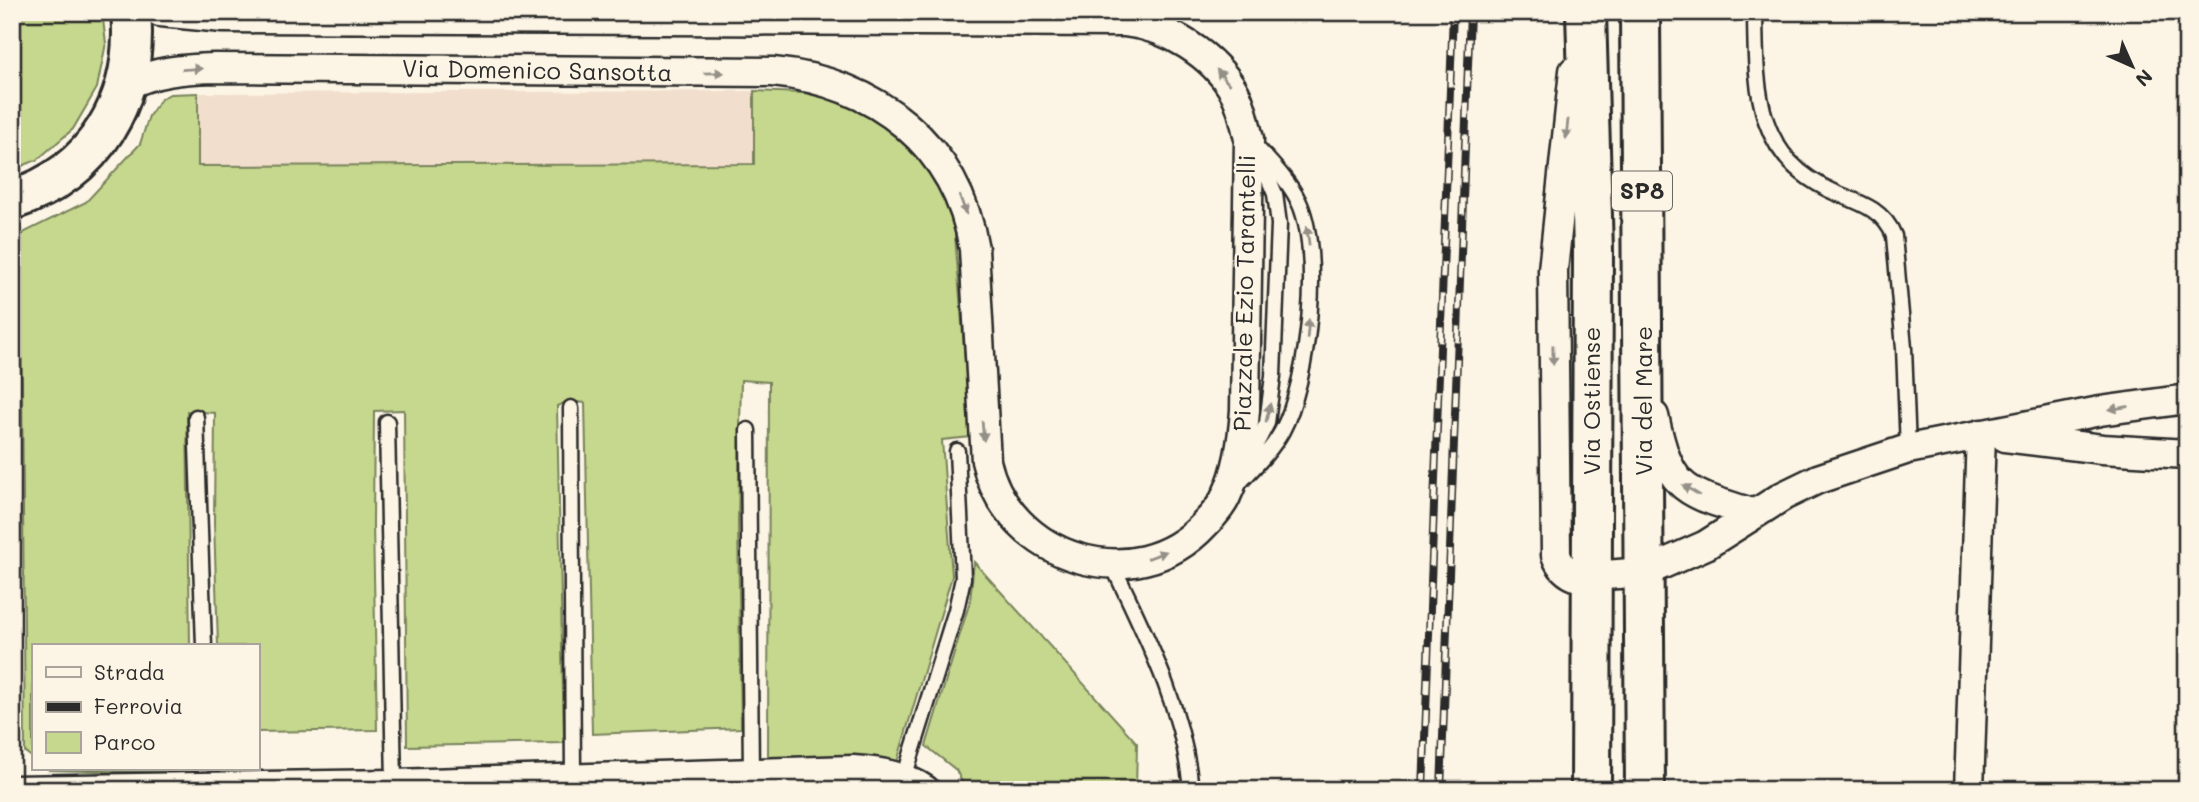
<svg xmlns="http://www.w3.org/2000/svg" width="2199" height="802" font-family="Mali,sans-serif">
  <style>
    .built { fill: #f2decc }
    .green { fill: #c5d88d; stroke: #78825c; stroke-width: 2 }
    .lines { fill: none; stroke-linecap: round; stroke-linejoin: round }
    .lane-casing { stroke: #2b2b2b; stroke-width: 19 }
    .street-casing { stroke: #2b2b2b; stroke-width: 33 }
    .secondary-casing { stroke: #2b2b2b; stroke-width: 44 }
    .primary-casing { stroke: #2b2b2b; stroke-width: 44 }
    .lane { stroke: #fcf5e5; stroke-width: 14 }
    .street { stroke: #fcf5e5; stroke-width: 28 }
    .secondary { stroke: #fcf5e5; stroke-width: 38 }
    .primary { stroke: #fcf5e5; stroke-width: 38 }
    .rail-casing { stroke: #2b2b2b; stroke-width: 8 }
    .rail { stroke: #fcf5e5; stroke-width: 5; stroke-dasharray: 16; stroke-linecap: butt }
    .oneway { fill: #949088 }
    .labels { text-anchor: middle; stroke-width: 5; stroke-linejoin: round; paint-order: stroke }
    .shield { fill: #fcf5e5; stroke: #6a6863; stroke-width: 2 }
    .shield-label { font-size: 23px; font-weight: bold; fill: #2b2b2b }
    .street-label { font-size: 24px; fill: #2b2b2b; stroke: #fcf5e5 }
  </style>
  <rect width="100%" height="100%" fill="#fcf5e5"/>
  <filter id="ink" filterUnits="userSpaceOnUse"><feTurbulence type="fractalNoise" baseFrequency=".0143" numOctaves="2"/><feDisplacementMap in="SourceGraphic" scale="14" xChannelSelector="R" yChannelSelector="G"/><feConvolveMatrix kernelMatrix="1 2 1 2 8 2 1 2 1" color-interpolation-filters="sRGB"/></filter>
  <g filter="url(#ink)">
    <path class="built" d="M754 91V164L197 166 198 93Z"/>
    <path class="green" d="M12 12H102L106 43 97 88 73 129 37 160 12 170Z
      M754 91 825 94 861 110 917 149 953 210 971 437 942 440 952 576 897 762 768 759 769 382 741 380 738 522 741 728 592 734 585 403 569 401 557 406 564 743 407 746 404 410 374 411 373 523 377 730 257 732V646H218L214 522 215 413 187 411 190 646H33V758L25 752 22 383 17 240 25 232 86 202 140 144 149 116 161 99 170 94 198 93V166L754 164Z
      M974 562 1137 743 1136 790H966L956 770 926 746 970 601Z
      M48 769H194V773L49 770Z"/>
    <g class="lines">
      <defs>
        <path id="lane" d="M1755 12C1756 89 1754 158 1836 193 1861 203 1884 210 1894 236L1904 348 1908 449
          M571 408 573 779
          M196 417 204 646
          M387 422 394 784
          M748 430 751 774
          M1246 464 1267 423 1273 376 1279 224 1275 194 1261 161
          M1238 484C1254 467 1271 451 1282 431 1309 381 1323 250 1298 200 1287 178 1267 160 1251 141
          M1112 564C1146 636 1184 709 1191 790
          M904 778 956 610 963 578 957 451"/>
        <path id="street" d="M1574 71 1553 270 1556 555C1560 566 1566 573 1578 577L1645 572 1706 545 1783 496 1818 479 1908 449 2100 411 2187 399
          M127 85C155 71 183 69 214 68L773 72C875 82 957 144 974 249L986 461C1008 559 1135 600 1205 524 1213 516 1223 505 1227 494 1239 469 1243 438 1245 410L1249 139C1245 123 1243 108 1235 93 1214 55 1167 26 1125 22L223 18 160 12
          M1654 416C1671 494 1683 491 1755 514
          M2005 437 2102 449 2187 454
          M12 790 394 784 853 770C879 772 903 775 925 790
          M1969 790 1981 434"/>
        <path id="secondary" d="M1586 12 1593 251 1591 790
          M12 200C96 173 139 99 131 12"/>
        <path id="primary" d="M1640 12 1645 790"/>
      </defs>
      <use href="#lane" class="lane-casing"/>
      <use href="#street" class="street-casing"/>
      <use href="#secondary" class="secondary-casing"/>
      <use href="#primary" class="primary-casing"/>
      <use href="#lane" class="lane"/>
      <use href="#street" class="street"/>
      <use href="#secondary" class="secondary"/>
      <use href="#primary" class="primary"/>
      <defs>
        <path id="rail" d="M1423 790 1453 12
          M1441 790 1470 12"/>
      </defs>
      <use href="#rail" class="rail-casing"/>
      <use href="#rail" class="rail"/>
    </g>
    <defs><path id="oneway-solid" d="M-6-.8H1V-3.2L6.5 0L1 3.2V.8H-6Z" transform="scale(1.75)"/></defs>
    <g class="oneway">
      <use href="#oneway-solid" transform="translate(192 69) rotate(-3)"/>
      <use href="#oneway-solid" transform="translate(714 73) rotate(-1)"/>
      <use href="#oneway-solid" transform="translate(1223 77) rotate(-130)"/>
      <use href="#oneway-solid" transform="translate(1567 129) rotate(96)"/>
      <use href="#oneway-solid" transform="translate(963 205) rotate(70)"/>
      <use href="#oneway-solid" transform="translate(1308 236) rotate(-97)"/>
      <use href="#oneway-solid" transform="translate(1308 329) rotate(-85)"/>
      <use href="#oneway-solid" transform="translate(1553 355) rotate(89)"/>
      <use href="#oneway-solid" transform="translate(2119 408) rotate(171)"/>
      <use href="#oneway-solid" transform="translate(1268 413) rotate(-77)"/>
      <use href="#oneway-solid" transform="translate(983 431) rotate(85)"/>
      <use href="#oneway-solid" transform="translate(1691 490) rotate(-149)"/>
      <use href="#oneway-solid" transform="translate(1157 555) rotate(-21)"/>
    </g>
  </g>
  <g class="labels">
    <rect class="shield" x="1612" y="171.5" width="60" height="39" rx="5"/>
    <g class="shield-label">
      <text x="1642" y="199">SP8</text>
    </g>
    <g class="street-label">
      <text transform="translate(537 71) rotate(1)" y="8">Via Domenico Sansotta</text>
      <text transform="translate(1245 293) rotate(-89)" y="8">Piazzale Ezio Tarantelli</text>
      <text transform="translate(1592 401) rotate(-90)" y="8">Via Ostiense</text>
      <text transform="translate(1644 401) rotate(-90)" y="8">Via del Mare</text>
    </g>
  </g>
  <rect width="2199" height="802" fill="none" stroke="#fcf5e5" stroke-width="42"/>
  <rect x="21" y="21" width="2157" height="760" fill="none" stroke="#2b2b2b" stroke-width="2.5" filter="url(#ink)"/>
  <rect x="32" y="644" width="228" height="126" fill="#fcf5e5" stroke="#a8a49b" stroke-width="2"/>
  <rect x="46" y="667" width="35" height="10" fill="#fcf5e5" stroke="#a8a49b" stroke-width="2"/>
  <text x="94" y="680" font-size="21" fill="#2b2b2b">Strada</text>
  <rect x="46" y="702" width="35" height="10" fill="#2b2b2b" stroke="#a8a49b" stroke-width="2"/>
  <text x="94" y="714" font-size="21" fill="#2b2b2b">Ferrovia</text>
  <rect x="46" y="732" width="35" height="21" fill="#c5d88d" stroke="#a8a49b" stroke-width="2"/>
  <text x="94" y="750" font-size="21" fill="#2b2b2b">Parco</text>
  <g transform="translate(2132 66) rotate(135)" stroke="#fcf5e5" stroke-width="5" paint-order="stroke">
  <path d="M0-5L12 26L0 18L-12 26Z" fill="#2b2b2b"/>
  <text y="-10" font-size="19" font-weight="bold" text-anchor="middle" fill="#2b2b2b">N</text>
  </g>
</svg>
